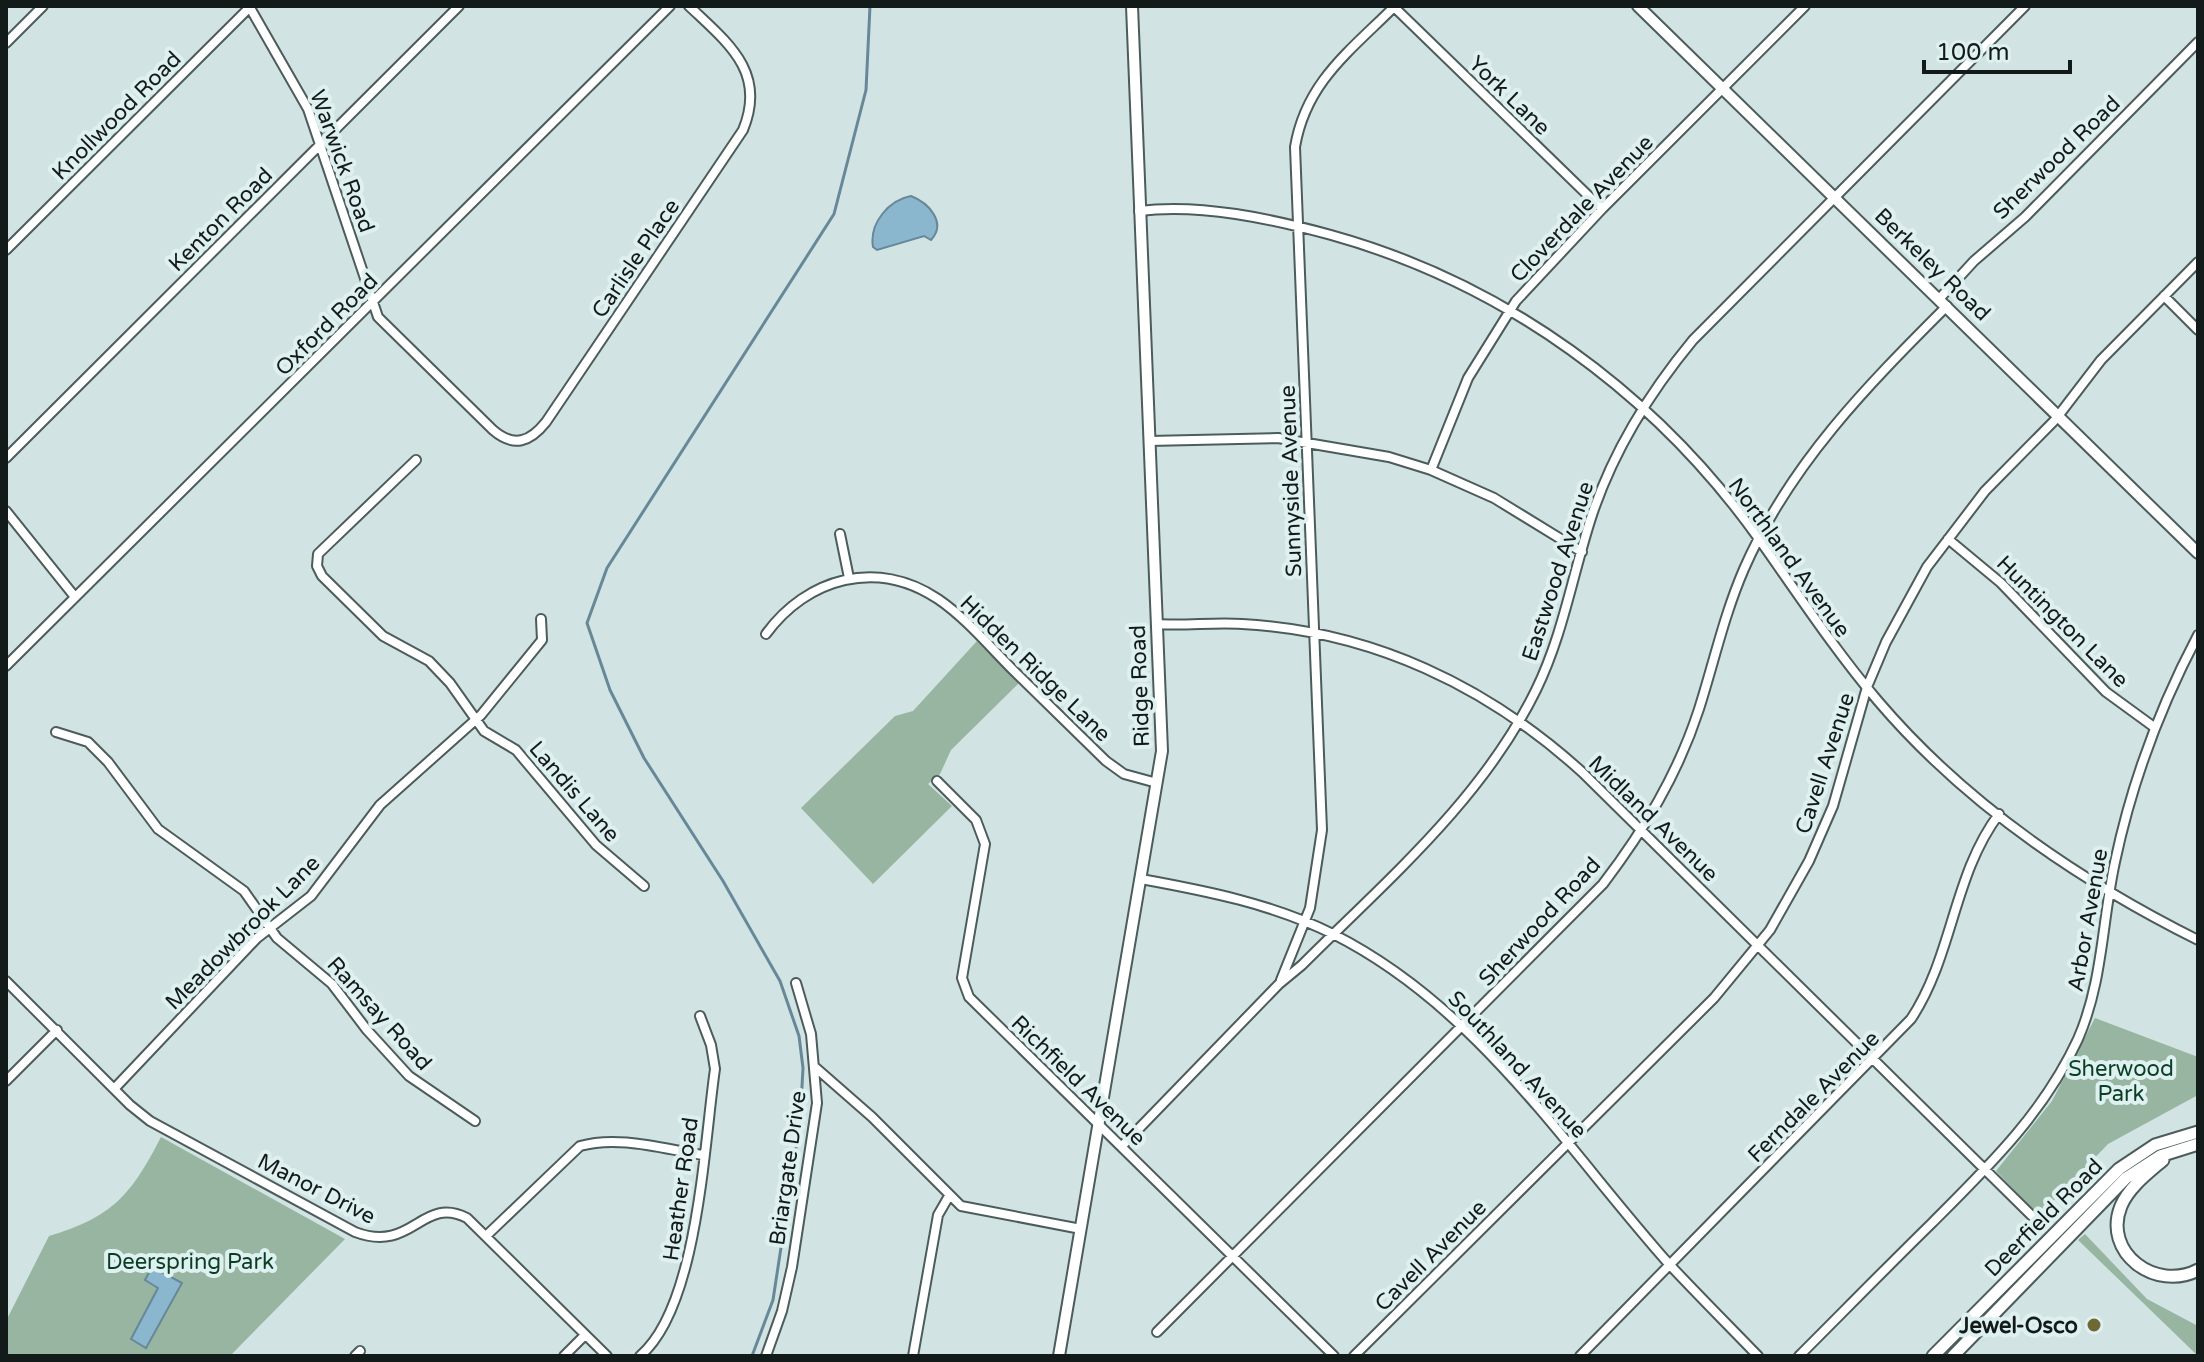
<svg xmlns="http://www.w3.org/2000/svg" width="2204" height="1362" font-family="'Varela Round',sans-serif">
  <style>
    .green { fill: #97b5a1 }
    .water { fill: #8bb7ce; stroke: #678898; stroke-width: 2 }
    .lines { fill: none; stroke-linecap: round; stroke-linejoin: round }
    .stream { stroke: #678898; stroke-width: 3 }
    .minor-casing { stroke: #4c5c5b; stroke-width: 12 }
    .tertiary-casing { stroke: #4c5c5b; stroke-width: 14 }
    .secondary-casing { stroke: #4c5c5b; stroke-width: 15 }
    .minor { stroke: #fff; stroke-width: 8 }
    .tertiary { stroke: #fff; stroke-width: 10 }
    .secondary { stroke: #fff; stroke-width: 11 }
    .poi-dot { fill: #706834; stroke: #def1f0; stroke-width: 3 }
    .labels { text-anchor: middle; stroke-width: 8; stroke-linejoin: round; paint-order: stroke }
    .street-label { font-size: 22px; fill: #131a1a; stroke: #def1f0 }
    .park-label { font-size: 22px; fill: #0a3e24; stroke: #def1f0 }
    .poi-label { font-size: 22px; font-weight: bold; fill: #131a1a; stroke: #def1f0; text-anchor: end }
  </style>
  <rect width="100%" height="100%" fill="#d1e4e3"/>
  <path class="green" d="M977 641 1020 682 951 750 940 774 928 784 952 806 873 884 801 808 895 716 913 711Z
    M2095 1018 2198 1057V1095L2108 1144 2039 1216 1996 1171 2052 1101Z
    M161 1137 345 1239 230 1356H6V1321L49 1236C113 1217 131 1195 161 1137Z
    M2085 1234 2147 1299 2198 1326V1356L2078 1240Z"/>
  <path class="water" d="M911 196C929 203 947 223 931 240L924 236 877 250 873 247C869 223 889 200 911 196Z
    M152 1267 182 1283 146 1348 131 1339 158 1288 145 1280Z"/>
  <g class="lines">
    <path class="stream" d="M752 1356 773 1300 800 1123 803 1068 799 1036 780 981 723 881 644 758 610 690 587 623 607 568 834 214 866 90 870 6"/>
    <defs>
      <path id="minor" d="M249 6 308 109 378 317 493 430C514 448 530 442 546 422L743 130C767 72 728 43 689 6
        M1393 6 1602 209
        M6 43 43 6
        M1139 211C1200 203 1272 219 1331 235 1504 283 1655 393 1759 539 1798 594 1834 649 1878 701 1964 802 2080 881 2198 940
        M6 250 251 6
        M2164 296 2198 330
        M1940 298 1974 261 2025 217 2198 42
        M1149 441 1278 438 1389 457 1431 470 1494 498 1582 552
        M6 458 459 6
        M416 460 318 554 317 566 322 576 383 636 429 661 450 683 484 731 516 750 596 845 644 886
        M1431 470 1468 378 1516 301 1602 209 1805 6
        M6 511 75 597
        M840 534 849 578
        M1948 539 2001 583 2106 692 2154 727
        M1157 624C1185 626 1214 622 1242 624 1372 631 1487 686 1582 772L2032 1216
        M766 634C807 578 877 558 938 599 966 618 990 647 1014 671 1045 701 1075 731 1106 761L1124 774 1157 783
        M6 666 670 6
        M56 732 88 742 108 762 158 829 244 891 277 938 332 984 367 1030 409 1076 475 1121
        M937 781 976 820 985 844 962 978 969 997 1334 1356
        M1141 879C1207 891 1273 904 1333 934 1478 1007 1565 1147 1669 1264 1698 1295 1728 1325 1758 1356
        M1281 980 1310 908 1322 830 1295 147C1306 82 1350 51 1395 6
        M6 981 130 1105 150 1121 355 1232C413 1254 421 1195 467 1218L607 1356
        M816 1068 872 1117 961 1206 1081 1229
        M6 1081 57 1030
        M114 1089 257 938 311 896 380 805 481 715 542 640 541 619
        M1122 1146 1279 984 1302 965C1387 880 1482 800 1536 690 1564 633 1573 571 1593 512 1615 448 1650 392 1693 340L2025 6
        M486 1236 580 1146C619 1135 663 1149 703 1155
        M1157 1332 1603 884C1644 830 1678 774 1699 709 1714 662 1724 615 1744 569 1790 464 1867 386 1947 306
        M355 1356 360 1351
        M564 1356 585 1335
        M640 1356C698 1307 704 1144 715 1069L711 1045 700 1016
        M766 1356 782 1311 792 1267 817 1103 811 1034 796 983
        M913 1356 938 1215 949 1196
        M1354 1356 1714 998 1770 930 1809 861 1833 806 1867 687 1886 642 1927 567 1985 491 2055 420 2101 360 2198 262
        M1580 1356 1911 1019C1953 956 1953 875 1999 814
        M1799 1356C1843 1312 1887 1267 1932 1223 1988 1167 2044 1113 2078 1039 2103 982 2102 921 2115 862 2132 781 2160 707 2198 635"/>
      <path id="tertiary" d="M1638 6 2198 553
        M1059 1356 1162 751 1132 6"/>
      <path id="secondary" d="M2163 1160C2148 1173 2129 1187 2121 1206 2102 1253 2156 1292 2198 1270
        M1933 1356 2119 1169 2155 1145 2198 1132
        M1953 1356 2126 1178 2160 1156 2198 1144"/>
    </defs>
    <use href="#minor" class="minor-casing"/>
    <use href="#tertiary" class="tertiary-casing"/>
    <use href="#secondary" class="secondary-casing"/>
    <use href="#minor" class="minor"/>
    <use href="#tertiary" class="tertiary"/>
    <use href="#secondary" class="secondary"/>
  </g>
  <circle class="poi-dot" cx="2094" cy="1325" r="8"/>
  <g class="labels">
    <g class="street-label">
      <text transform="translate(1510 95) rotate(44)" y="8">York Lane</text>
      <text transform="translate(116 115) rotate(-45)" y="8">Knollwood Road</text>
      <text transform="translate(2056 157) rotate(-44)" y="8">Sherwood Road</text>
      <text transform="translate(343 161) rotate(70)" y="8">Warwick Road</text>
      <text transform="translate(1581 208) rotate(-46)" y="8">Cloverdale Avenue</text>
      <text transform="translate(220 219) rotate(-45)" y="8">Kenton Road</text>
      <text transform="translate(635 258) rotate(-56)" y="8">Carlisle Place</text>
      <text transform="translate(1933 264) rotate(44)" y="8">Berkeley Road</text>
      <text transform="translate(326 324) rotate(-45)" y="8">Oxford Road</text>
      <text transform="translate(1290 481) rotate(-92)" y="8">Sunnyside Avenue</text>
      <text transform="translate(1790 557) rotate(54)" y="8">Northland Avenue</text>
      <text transform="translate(1557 571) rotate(-72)" y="8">Eastwood Avenue</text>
      <text transform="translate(2063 621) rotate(45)" y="8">Huntington Lane</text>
      <text transform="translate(1036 668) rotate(44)" y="8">Hidden Ridge Lane</text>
      <text transform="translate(1139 686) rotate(-92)" y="8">Ridge Road</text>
      <text transform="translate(1824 763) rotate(-72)" y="8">Cavell Avenue</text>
      <text transform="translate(575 791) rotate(49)" y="8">Landis Lane</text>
      <text transform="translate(1654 818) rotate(44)" y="8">Midland Avenue</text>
      <text transform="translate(2087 920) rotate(-80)" y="8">Arbor Avenue</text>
      <text transform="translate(1539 921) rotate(-47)" y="8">Sherwood Road</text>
      <text transform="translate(242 932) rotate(-45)" y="8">Meadowbrook Lane</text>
      <text transform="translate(380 1013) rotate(48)" y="8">Ramsay Road</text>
      <text transform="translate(1518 1064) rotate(47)" y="8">Southland Avenue</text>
      <text transform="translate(1079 1080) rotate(44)" y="8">Richfield Avenue</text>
      <text transform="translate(1813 1096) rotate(-45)" y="8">Ferndale Avenue</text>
      <text transform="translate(787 1168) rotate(-82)" y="8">Briargate Drive</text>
      <text transform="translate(317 1188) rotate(27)" y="8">Manor Drive</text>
      <text transform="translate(680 1189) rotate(-82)" y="8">Heather Road</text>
      <text transform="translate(2043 1217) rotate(-45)" y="8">Deerfield Road</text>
      <text transform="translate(1430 1255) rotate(-45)" y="8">Cavell Avenue</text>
    </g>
    <g class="park-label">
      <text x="2121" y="1076">Sherwood<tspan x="2121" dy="25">Park</tspan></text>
      <text x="190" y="1269">Deerspring Park</text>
    </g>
    <g class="poi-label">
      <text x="2078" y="1333">Jewel-Osco</text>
    </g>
  </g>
  <rect width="2204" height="1362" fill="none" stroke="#131a1a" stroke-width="16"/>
  <path d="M1924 60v12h146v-12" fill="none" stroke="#131a1a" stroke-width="4"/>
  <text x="1936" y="60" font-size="24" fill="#131a1a" stroke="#def1f0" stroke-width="6" paint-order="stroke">100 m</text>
</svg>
